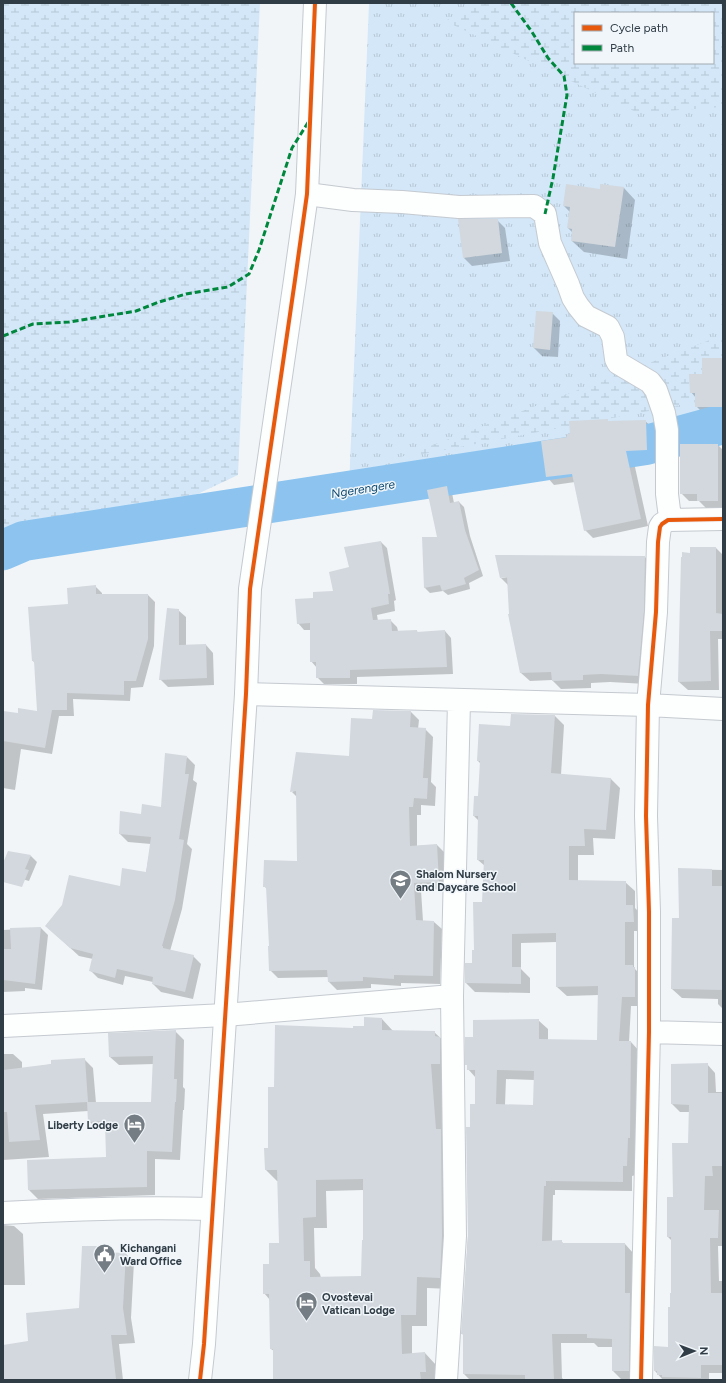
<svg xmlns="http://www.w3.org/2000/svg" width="726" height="1383" font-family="Figtree,sans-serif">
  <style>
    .grass { fill: url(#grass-tufts); fill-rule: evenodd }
    .wetland { fill: url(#wetland-marsh); fill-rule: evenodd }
    .shadow { fill: #0003; fill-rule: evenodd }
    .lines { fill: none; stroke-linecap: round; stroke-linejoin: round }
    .river { stroke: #8cc4ef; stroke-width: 40 }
    .building { fill: #d2d8de; fill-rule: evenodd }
    .minor-casing { stroke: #c4cad0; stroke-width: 24 }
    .tertiary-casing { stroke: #c4cad0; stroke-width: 24 }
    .minor { stroke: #fdfefe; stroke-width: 22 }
    .tertiary { stroke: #fdfefe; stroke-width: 22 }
    .quiet { stroke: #00873e; stroke-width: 3; stroke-dasharray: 6 3; stroke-linecap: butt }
    .cycleway-casing { stroke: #f0f6fa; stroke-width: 6 }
    .cycleway { stroke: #e8590c; stroke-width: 4 }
    .labels { text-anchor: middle; stroke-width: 3; stroke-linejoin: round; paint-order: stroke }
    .poi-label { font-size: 11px; font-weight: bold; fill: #313d46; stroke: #f0f6fa; text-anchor: start }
    .water-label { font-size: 12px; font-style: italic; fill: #0f4b72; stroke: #f0f6fa }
  </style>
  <defs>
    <pattern id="grass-tufts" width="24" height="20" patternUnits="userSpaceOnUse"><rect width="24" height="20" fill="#d3e7f8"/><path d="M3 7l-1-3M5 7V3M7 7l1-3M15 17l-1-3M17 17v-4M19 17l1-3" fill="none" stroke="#b6c7d6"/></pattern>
    <pattern id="wetland-marsh" width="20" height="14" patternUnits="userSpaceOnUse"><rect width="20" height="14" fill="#d3e7f8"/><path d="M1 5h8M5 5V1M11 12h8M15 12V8" fill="none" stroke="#b6c7d6"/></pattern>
  </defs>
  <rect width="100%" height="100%" fill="#f2f5f8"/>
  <path class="grass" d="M369 3H723V426L551 443 349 487ZM575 13H713V63H575Z"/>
  <path class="wetland" d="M3 3H260L238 475 187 499 62 536 3 572Z
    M481 3H723V107L638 113 445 21ZM575 13H713V63H575Z
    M723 335V397L396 459Z"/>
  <path class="shadow" d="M624 188 635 200 627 259 584 252 572 241 573 233 568 228 570 212 564 206 600 190Z
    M497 220 505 228 510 261 472 266 464 258Z
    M552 313 560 321 558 357 542 356 534 348Z
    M723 359V417L719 414H704L696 406V398L691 392 703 375Z
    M645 421 653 428 654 457 633 458 648 526 593 538 585 530 575 482 554 485 547 477 568 438Z
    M718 445 723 450V508H706L699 501H689L681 493Z
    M447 488 452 493 454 503 459 502 464 507 470 536 483 576 469 583 470 589 448 595 443 591 430 593 425 588 438 538Z
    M381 542 387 548 396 600 394 601 395 611 377 615 378 621 390 620 397 627 398 631H417L418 633 445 631 451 638 453 674 357 677V684H324L317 677V668L311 661V630H304L298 623 314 599 335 592 350 568Z
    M691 548H716L723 555V639H718L719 690H688L679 682Z
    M645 557 653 566 646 684 610 682 591 683V688L561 689 552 680 530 681 521 673 510 615 508 585 501 578Z
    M95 586 102 593V595H148L155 602 154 646 143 687 131 688 130 701 73 699 74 716H59L52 754 21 749 15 790 3 788V712L19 715 38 712 35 663 33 661 69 605Z
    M178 610 186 617V646L206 645 213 653 214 685 168 687 160 679Z
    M411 712 419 720 418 729H425L433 737 431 782 436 787 435 806 421 805V815H417V846L437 845 445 853 447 889 421 890 423 921 434 922 442 929 440 984 401 983V986L371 984V988L337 990 329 982V977L278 978 270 970 268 890 264 886 298 862 297 797 292 792 350 757 373 720Z
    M555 716 564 725 561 775 611 779 620 788 615 839 593 838 594 855H578V881L625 882 635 891V908L642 915 643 931H634V968L644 978V1006H631L629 1042H631L640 1052 636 1175 632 1176V1191L555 1190V1195H553L552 1241H561L564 1244H625L634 1254 638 1380H622L613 1371V1347H598L594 1343H561L562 1378 564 1380H470L464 1374V1335L462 1334 468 1236 471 1128 476 1105V1078L468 1069 474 1038 538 1020 548 1029V1040L598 1041 599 995 567 996 557 987V942L521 943V969L530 978V993L475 992 466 983 473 964 483 903 485 866 478 860 479 821 474 816 479 797 481 764 478 761 510 727ZM506 1079 534 1080V1106L505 1105Z
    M187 757 195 765 193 780 197 783 187 844 192 849 182 909 170 951 193 956 201 964 193 999 161 992 153 984V982L125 976 123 985 98 978 90 970 93 959 79 956 54 933 121 887 146 873 151 844 128 842 120 834 141 815 162 809Z
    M31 856 37 862 29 881 8 875 3 871V866Z
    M679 869 723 870V1009L718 1004V999L682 998 672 989 680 919Z
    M41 928 48 935 42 990 25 988V991L3 992V930Z
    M382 1019 393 1031 434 1032 446 1043 451 1289 427 1288V1326H412V1354L425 1353 436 1365 437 1380H274V1351L271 1349 270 1300 264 1293 270 1265 280 1244 278 1181H277L266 1170 274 1088 354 1029 365 1027ZM364 1190V1241L362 1277 321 1278 320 1274 315 1268 314 1228H327L326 1191Z
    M175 1031 184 1040 183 1087 185 1089 184 1110H183L180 1160 155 1159V1195L38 1199 29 1190 107 1158 106 1130H97L89 1121 88 1111 43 1114 49 1157 3 1160V1054H13L22 1062V1069L84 1059 93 1068 96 1103H152L154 1064 119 1065 110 1057Z
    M707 1064 715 1073 716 1092H723V1246H718L719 1281H723V1373H709V1380H663L655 1371 669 1348 671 1308 672 1241 668 1237 674 1198 689 1144 690 1112H680L672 1104Z
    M3 1225 14 1226 23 1234 25 1285H3Z
    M102 1247 107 1253 126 1254 134 1262 131 1318 135 1343 119 1344 123 1380H3V1346L29 1342 80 1309Z"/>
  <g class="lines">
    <path class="river" d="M3 550 24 541 646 445 723 424"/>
  </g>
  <path class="building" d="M566 184 600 189V184L624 187 615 247 571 241 572 229 567 228 570 207 563 206Z
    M458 219H498L502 253 463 258Z
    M536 311 553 312 550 350 533 348Z
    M702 358H723V407H695V393H690L689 374H702Z
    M608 419V421L646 420 647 450 626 451 641 519 584 531 572 474 546 477 541 441 567 437V434H570L569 421Z
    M680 444H718V501H697V494H680Z
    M447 486 450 503 459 501 465 530 479 570 464 578 466 584 442 591 440 585 424 588 422 537H437L427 490Z
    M381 541 390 594H388L389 604 371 608 373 620 391 619 392 631 417 630V632L445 630 447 667 350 670V678H316V662H310V623L297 624 295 599 313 598V592L333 591 329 572 349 567 344 547Z
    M690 547H716V613L723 614V631H710L711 681 678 682 681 557H682V552L690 553Z
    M495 555 645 556 644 611 638 676 601 674 583 675V680L552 681 551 672 520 673 508 614H509L507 577 500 578Z
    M96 585V594H148V639L136 681H124V695L67 693V710H52L45 748 3 741V711L18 713V708L37 711 34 661H32L28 607 68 604 67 588Z
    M167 608 179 609V645L206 644 207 678 159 680Z
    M373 710 411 711 410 727 426 728 423 778H428L427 799 414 798 413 807H409L410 846 437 844 439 882 414 883 416 920 434 921 433 976 394 975V979L363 977V981L328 982 327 970 269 971 268 946H269L266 887H263L264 860 297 861 296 791 290 792 296 752 349 756 351 718 372 719Z
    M511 714 555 715 551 773 611 778 606 830 584 829 585 846H569V880L626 881V905H633L634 922H625V965H633V967H635V997H622L619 1041H631L630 1138H628L627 1166H623V1182L546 1181V1186H544L542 1241 562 1240V1243H625V1293H630L629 1371H612V1339L587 1338V1334H552L554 1380H525V1375L463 1374V1334H461L468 1236 466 1127H470V1104H475V1070H467V1065H465V1037H473V1020L539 1019V1039L597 1040 598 986 556 987V933L512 934V967H521V984L465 983V963H472V950H474L473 902H482L484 860H477L478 816H473L474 796H478L480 761H477L479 724 510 726ZM497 1070 534 1071 533 1105 496 1104Z
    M165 753 187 756 185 774H189L179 839 184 840 175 900 162 946H163V948L194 955 185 992 152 984 153 977 117 969 115 978 89 971 93 954 70 948 45 926 62 905 69 875 120 886 122 868 146 872 151 837 119 834 120 811 141 814 142 804 161 807Z
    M8 851 31 855 25 869 29 870 22 887 3 882V863Z
    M678 868 712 869V886H723V990L671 989 672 918H679Z
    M41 927 35 984 3 980V949H11L10 928Z
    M364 1017 382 1018V1030L435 1031V1036L440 1037V1064H431L436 1129H441L442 1236 440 1278 417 1277 416 1315H401L402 1354 425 1352 426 1372H420L421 1380H273V1349H270L269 1294H263V1264H269V1243H279L277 1170H265L264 1148H268V1087H274L275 1025 353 1028V1026H364ZM363 1179V1240H362L361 1276 310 1277V1261H304L303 1218 316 1217V1180Z
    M176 1030 174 1079H177L176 1102H175L172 1152 147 1151V1187L28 1190 27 1160 106 1157 105 1121 88 1122 87 1102 35 1105 40 1140 9 1142 7 1112H3V1070L51 1064V1060L85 1058 88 1102H151L153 1056 109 1057 108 1033Z
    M708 1063V1093H723V1166H712L713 1176H705L704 1210H719L718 1238H710L711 1293H723V1365H701V1378L662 1377V1375H657V1371H654V1346L668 1347V1307H670V1293H671V1237H667V1197H673L672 1143H688L689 1105 671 1104V1064Z
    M82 1246H102V1252L126 1253 123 1308 127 1335H111L116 1379 3 1380V1345L28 1341 26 1313 79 1308Z"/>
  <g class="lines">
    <defs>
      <path id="minor" d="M307 194 353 200 402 202 459 207 534 206 545 214 550 243 568 284 573 298 578 306 586 316 608 327 613 337 616 359 618 363 650 382 656 390 664 413 667 430V494L669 510 672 519
        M246 694 648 705 723 709
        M3 1026 225 1015 452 996
        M649 1032 723 1034
        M3 1213C73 1209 142 1207 212 1209
        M446 1380 455 1236 452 996 459 701
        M641 1380 649 1032V912L646 816 648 705 656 612 658 542 660 527 662 524 668 520 723 519"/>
      <path id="tertiary" d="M200 1380 204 1344 246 694 250 589 295 280 307 194 315 3"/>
    </defs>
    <use href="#minor" class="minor-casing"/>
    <use href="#tertiary" class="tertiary-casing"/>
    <use href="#minor" class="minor"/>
    <use href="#tertiary" class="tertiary"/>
    <path class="quiet" d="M511 3 532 32 548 58 564 76 567 95 553 178 545 214
      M3 336 33 324 69 322 136 311 159 302 186 294 228 287 249 274 259 250 292 148 309 121"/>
    <defs>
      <path id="cycleway" d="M200 1380 204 1344 246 694 250 589 295 280 307 194 315 3
        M641 1380 649 1032V912L646 816 648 705 656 612 658 542 660 527 662 524 668 520 723 519"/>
    </defs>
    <use href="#cycleway" class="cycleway-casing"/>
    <use href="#cycleway" class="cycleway"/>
  </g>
  <defs>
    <symbol id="school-pin" viewBox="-11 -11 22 30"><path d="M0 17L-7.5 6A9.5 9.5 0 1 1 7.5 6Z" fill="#757d84" stroke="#f0f6fa"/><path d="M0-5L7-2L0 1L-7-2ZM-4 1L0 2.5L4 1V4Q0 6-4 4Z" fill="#fff"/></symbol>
    <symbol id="hotel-pin" viewBox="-11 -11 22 30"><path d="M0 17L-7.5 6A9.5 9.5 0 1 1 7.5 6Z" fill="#757d84" stroke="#f0f6fa"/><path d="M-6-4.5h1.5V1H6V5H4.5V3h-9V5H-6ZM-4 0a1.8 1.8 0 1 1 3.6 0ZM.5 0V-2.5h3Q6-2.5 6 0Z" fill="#fff"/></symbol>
    <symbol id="civic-pin" viewBox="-11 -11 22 30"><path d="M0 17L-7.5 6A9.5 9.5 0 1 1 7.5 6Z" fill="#757d84" stroke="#f0f6fa"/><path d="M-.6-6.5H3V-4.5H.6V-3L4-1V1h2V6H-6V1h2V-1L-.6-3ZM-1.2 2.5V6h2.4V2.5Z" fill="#fff"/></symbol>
  </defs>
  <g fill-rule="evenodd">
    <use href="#school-pin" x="388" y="868" width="25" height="34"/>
    <use href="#hotel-pin" x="122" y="1112" width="25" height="34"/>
    <use href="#civic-pin" x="92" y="1242" width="25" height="34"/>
    <use href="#hotel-pin" x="294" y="1290" width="25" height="34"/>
  </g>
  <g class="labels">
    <g class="poi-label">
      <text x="416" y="878">Shalom Nursery<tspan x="416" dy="13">and Daycare School</tspan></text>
      <text x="118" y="1129" text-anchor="end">Liberty Lodge</text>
      <text x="120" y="1252">Kichangani<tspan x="120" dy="13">Ward Office</tspan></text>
      <text x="322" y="1301">Ovostevai<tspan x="322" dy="13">Vatican Lodge</tspan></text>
    </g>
    <g class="water-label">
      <text transform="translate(363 489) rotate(-9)" y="4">Ngerengere</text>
    </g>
  </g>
  <rect width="726" height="1383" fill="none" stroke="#313d46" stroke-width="8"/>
  <rect x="574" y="12" width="140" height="52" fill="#f0f6fa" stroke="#a4acb2"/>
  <rect x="582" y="25" width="20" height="6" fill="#e8590c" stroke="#a4acb2"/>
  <text x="610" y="32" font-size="12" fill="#313d46">Cycle path</text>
  <rect x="582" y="45" width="20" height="6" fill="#00873e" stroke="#a4acb2"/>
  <text x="610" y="52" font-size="12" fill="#313d46">Path</text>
  <g transform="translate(694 1351) rotate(89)" stroke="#f0f6fa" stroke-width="3" paint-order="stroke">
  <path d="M0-3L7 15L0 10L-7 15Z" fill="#313d46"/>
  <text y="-6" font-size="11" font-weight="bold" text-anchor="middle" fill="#313d46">N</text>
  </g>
</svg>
